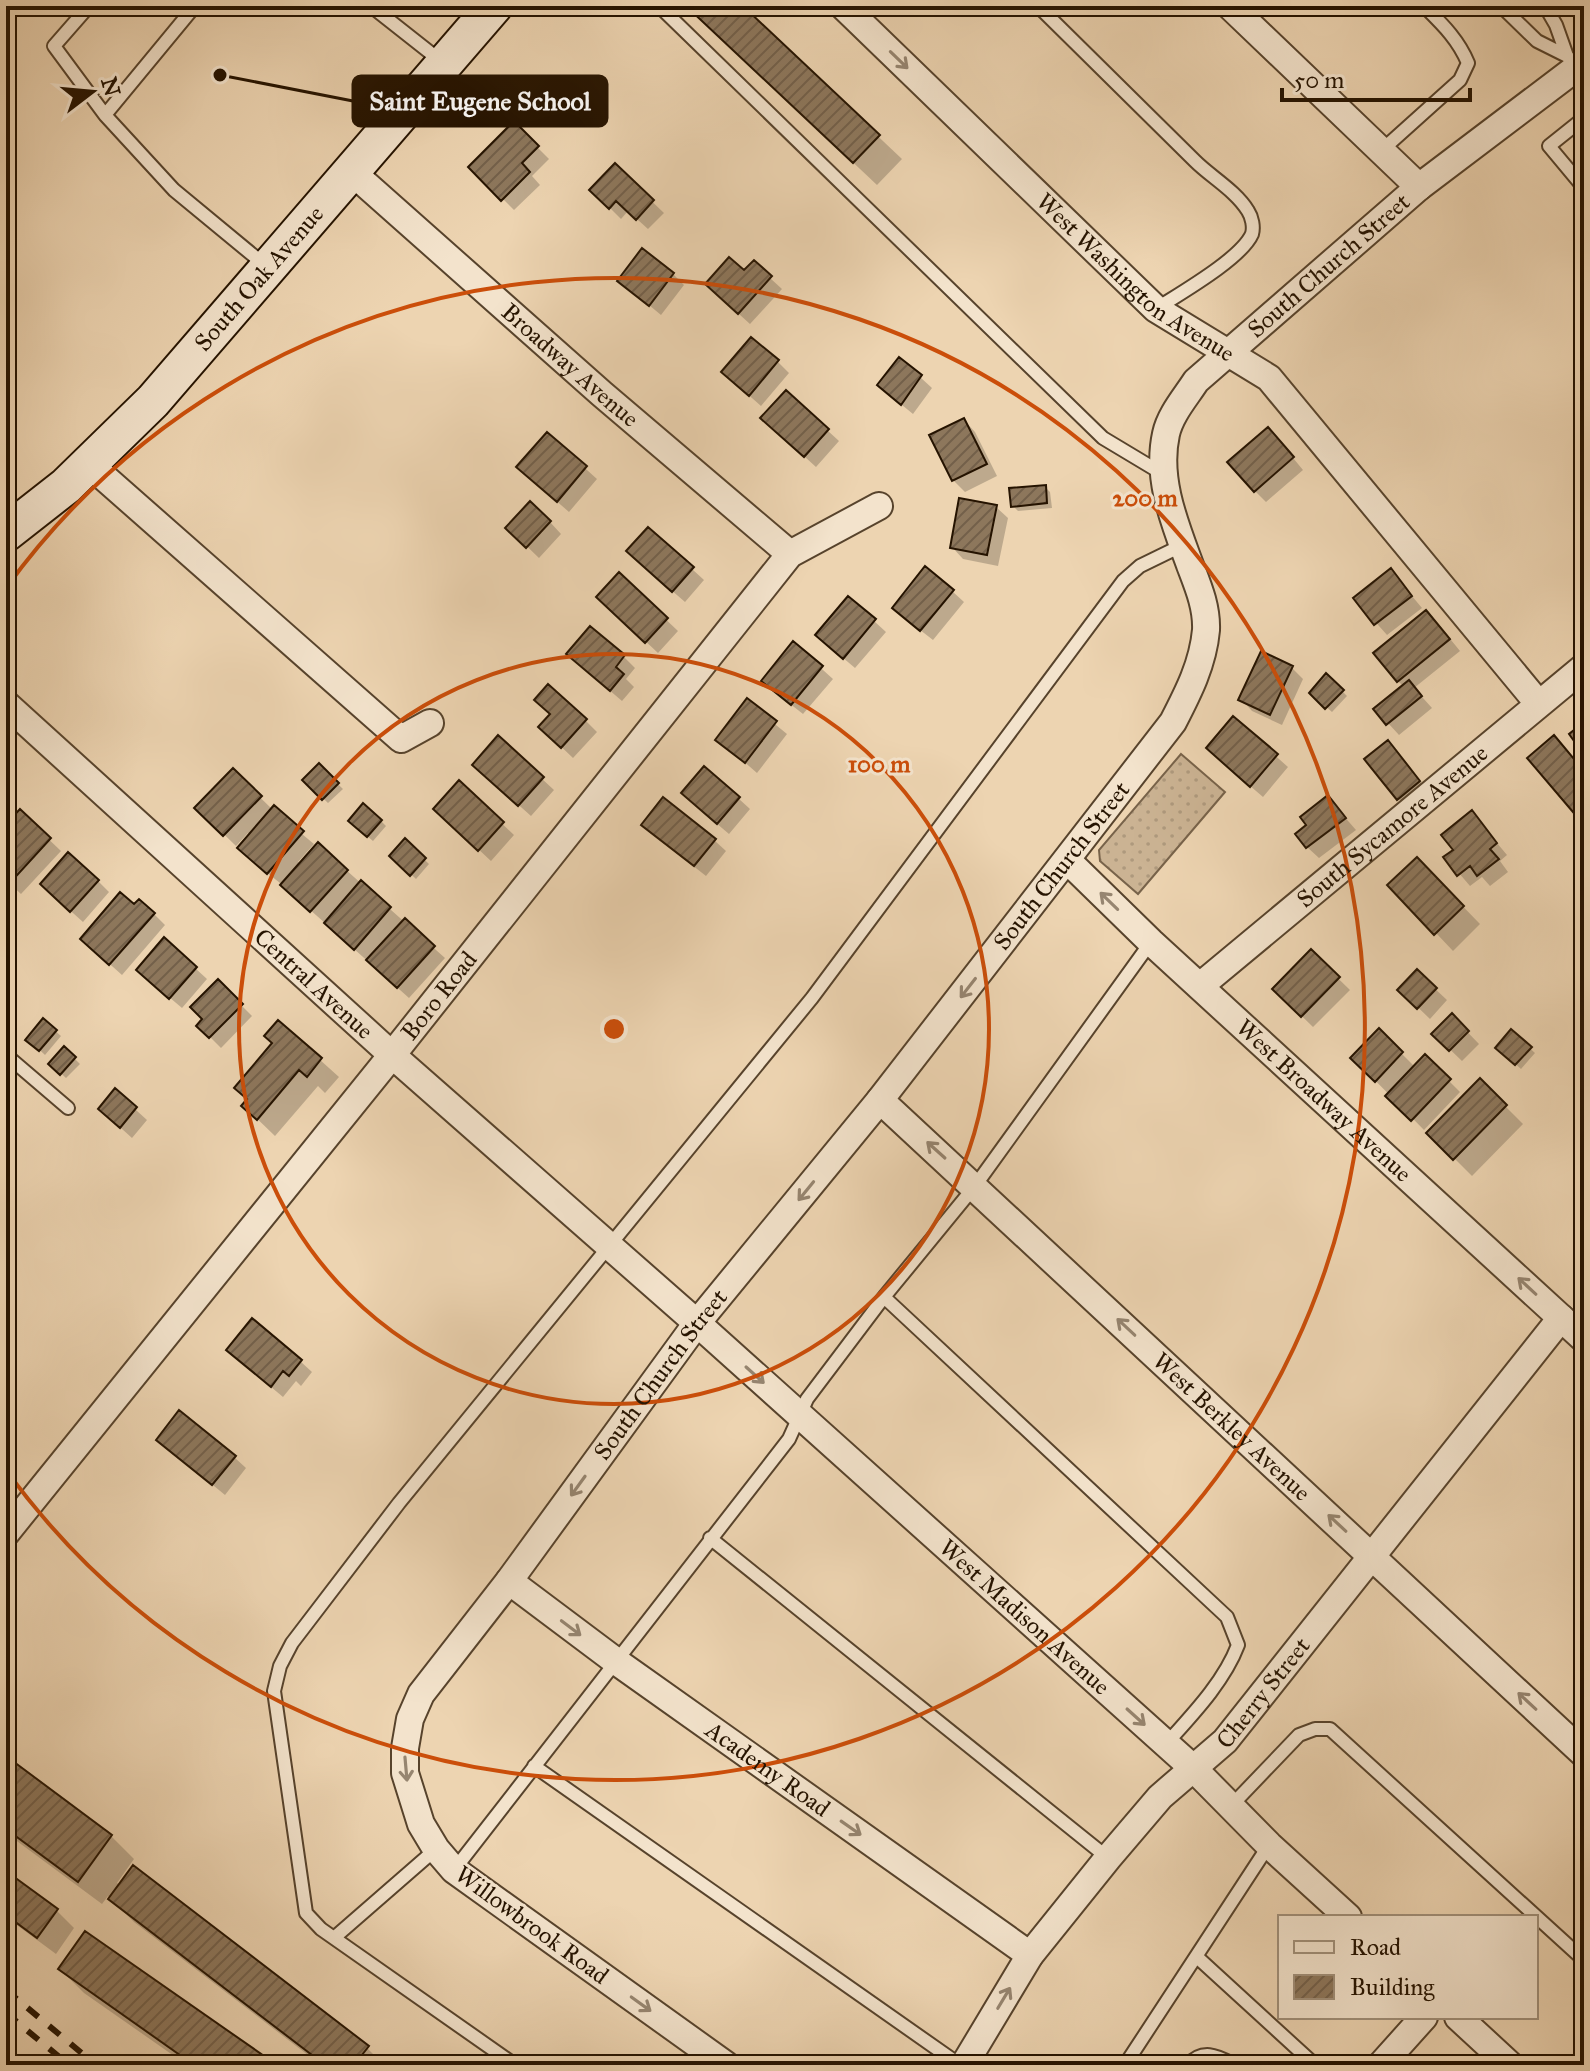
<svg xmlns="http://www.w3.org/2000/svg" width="1590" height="2071" font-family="'IM FELL Great Primer',serif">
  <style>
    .green { fill: url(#green-dots); stroke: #78634a; stroke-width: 2 }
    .shadow { fill: #0003 }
    .building { fill: url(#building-hatch); stroke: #251300; stroke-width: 2 }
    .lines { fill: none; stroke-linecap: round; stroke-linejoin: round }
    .lane-casing { stroke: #57432c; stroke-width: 16 }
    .street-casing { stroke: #57432c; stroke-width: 30 }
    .secondary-casing { stroke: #251300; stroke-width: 40 }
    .lane { stroke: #f3e3cc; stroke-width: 12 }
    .street { stroke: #f3e3cc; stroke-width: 26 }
    .secondary { stroke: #f3e3cc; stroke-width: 36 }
    .rail { stroke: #251300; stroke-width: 6; stroke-dasharray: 14 14; stroke-linecap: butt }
    .oneway { stroke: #968570 }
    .ring { fill: none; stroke: #cb4e0a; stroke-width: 4 }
    .labels { text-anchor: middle; stroke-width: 6; stroke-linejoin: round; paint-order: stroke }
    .street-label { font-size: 24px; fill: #251300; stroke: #f3e3cc }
    .centre { fill: #cb4e0a; stroke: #f3e3cc; stroke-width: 4 }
    .ring-label { font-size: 24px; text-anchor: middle; font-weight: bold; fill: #cb4e0a; stroke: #f3e3cc; stroke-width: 6; stroke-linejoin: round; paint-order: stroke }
    .leader { fill: none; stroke: #251300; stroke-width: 3 }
    .callout-dot { fill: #251300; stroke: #f3e3cc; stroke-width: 3 }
    .callout { fill: #251300; stroke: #251300; stroke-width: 3 }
    .callout-label { font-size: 26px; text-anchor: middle; font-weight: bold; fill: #fff }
  </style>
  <defs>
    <pattern id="green-dots" width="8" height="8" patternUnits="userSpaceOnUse" patternTransform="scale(2)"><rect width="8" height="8" fill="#cbb393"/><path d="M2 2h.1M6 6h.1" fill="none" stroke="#ae997d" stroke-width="1.8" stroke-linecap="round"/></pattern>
    <pattern id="building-hatch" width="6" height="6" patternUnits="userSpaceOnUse" patternTransform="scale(2)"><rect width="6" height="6" fill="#8d775c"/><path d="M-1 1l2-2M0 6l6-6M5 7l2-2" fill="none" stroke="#73604a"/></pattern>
  </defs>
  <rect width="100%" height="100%" fill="#edd4b1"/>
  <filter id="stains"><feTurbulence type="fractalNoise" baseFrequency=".0025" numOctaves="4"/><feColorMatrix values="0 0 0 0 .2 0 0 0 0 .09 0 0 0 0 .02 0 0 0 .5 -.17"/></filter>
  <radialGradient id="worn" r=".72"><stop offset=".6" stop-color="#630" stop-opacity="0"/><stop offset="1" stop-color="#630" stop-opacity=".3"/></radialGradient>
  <path class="green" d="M1181 754 1225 792 1138 894 1100 861 1099 850Z"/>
  <path class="shadow" d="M687 6H740L902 159 877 185Z
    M514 124 549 159 532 176 540 185 514 210 471 167Z
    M615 166 664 213 648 229 628 211 621 219 592 190Z
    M744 273 770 278 782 289 750 324 719 296Z
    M673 274 684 285 661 315 620 281Z
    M777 361 789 373 761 406 735 383Z
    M920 377 932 388 913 414 891 396Z
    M964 420 975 432 997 476 965 492 953 480Z
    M774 429 827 430 839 441 816 467Z
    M547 434 597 479 569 512 530 478Z
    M1279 441 1303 470 1266 502 1255 491Z
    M1045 487 1050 492 1052 508 1018 511 1013 506Z
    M996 507 1008 518 998 566 963 559 952 547Z
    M550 522 561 534 539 558 508 528Z
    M640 563 692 569 704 580 685 602Z
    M1391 571 1422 608 1387 635 1355 599Z
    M619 575 678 631 658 653 610 608Z
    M952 591 964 602 933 640 906 619Z
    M874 621 886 632 855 668 829 646Z
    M1438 624 1460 651 1414 688 1432 708 1399 735 1376 710 1404 687 1398 681Z
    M793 643 833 679 803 714 775 692Z
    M624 657 635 668 626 679 634 687 622 701 580 665Z
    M1292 668 1303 679 1282 725 1252 711 1241 699Z
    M1327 676 1347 696 1332 712 1311 693Z
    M747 701 787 734 757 773 718 739Z
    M1234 719 1288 767 1263 797 1220 760Z
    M585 720 597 732 573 758 552 738Z
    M498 738 554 790 531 816 486 776Z
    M1388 743 1430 793 1410 810 1398 798Z
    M1530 758 1584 772V821L1574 811Z
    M319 766 343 789 328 803 304 780Z
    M233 771 273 810 314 844 298 862 301 864 318 845 445 958 409 998 280 883 251 860V835L248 833 236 846 197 808Z
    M459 783 514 835 491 861 447 820Z
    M738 798 750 809 729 834 695 805Z
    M1328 798 1356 830 1319 858 1307 847 1309 825Z
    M6 801 13 808 6 815Z
    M20 812 61 851 21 894 6 880V827Z
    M1472 813 1507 855 1500 861 1508 872 1490 886 1482 877 1470 886 1446 858 1456 850Z
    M381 821 386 826 373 841 355 826Z
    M655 836 714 840 726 851 706 876Z
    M405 841 429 864 416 879 392 856Z
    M1417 859 1480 924 1453 951 1436 933Z
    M98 881 109 892 83 922 54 896Z
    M134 907 154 914 165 925 122 975 94 950Z
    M1311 952 1350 990 1313 1027 1274 989Z
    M195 968 207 979 182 1008 150 981Z
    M1417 972 1447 1000 1430 1019 1400 990Z
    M218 982 252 1016 221 1048 199 1026 205 1019Z
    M1452 1016 1479 1044 1462 1061 1434 1034Z
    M44 1021 61 1036 45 1055 28 1039Z
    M279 1023 339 1077 325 1093 318 1086 275 1136 244 1106 274 1044Z
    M1379 1031 1415 1067 1425 1057 1460 1092 1424 1130 1353 1058Z
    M1512 1032 1535 1053 1521 1069 1498 1048Z
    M65 1049 80 1064 66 1078 51 1064Z
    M1480 1081 1523 1124 1472 1176 1429 1133Z
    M115 1091 147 1120 132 1138 112 1120Z
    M240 1361H300L312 1372 301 1386 296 1381 283 1397Z
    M158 1440 234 1457 246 1468 225 1495Z
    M6 1759 111 1836 134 1859 117 1883 367 2048 384 2065H321L134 1922 108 1896 102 1904 6 1833Z
    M6 1873 57 1911 74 1928 56 1954 6 1917Z
    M60 1969 273 2065H187L84 1993Z"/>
  <path class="building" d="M686 6H743L880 135 853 163Z
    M514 121 539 146 522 163 530 172 501 201 468 167Z
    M615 163 654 200 636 220 616 201 609 209 589 190Z
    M642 248 674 273 649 306 617 281Z
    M729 257 744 270 754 260 772 276 738 314 705 284Z
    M751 337 779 360 749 396 721 372Z
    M899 357 922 375 901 405 877 385Z
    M786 390 829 429 804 457 760 418Z
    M964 418 987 464 952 481 929 435Z
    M1268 427 1294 457 1254 492 1227 462Z
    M547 432 587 466 557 502 516 467Z
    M1046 485 1047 503 1011 507 1009 488Z
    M959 498 997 505 987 555 950 548Z
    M530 501 551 521 526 548 505 528Z
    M648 527 694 567 672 592 626 551Z
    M925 566 954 590 920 631 892 608Z
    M1391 568 1412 596 1374 625 1353 598Z
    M619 572 668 618 645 643 596 597Z
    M848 596 876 619 843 659 815 635Z
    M1426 610 1450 639 1397 682 1373 653Z
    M590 626 625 655 616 667 624 674 610 691 566 654Z
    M793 641 823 666 791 705 761 681Z
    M1261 651 1293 666 1270 715 1238 700Z
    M1326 673 1344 690 1325 709 1309 693Z
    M1409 680 1422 696 1386 725 1373 709Z
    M548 684 587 719 561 748 538 727 550 714 534 700Z
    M747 698 777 721 745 763 715 740Z
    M1233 716 1278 754 1250 787 1206 748Z
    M1584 722V755L1569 734Z
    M498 735 544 777 518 806 472 765Z
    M1554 735 1584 771V803L1573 812 1527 758Z
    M1388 740 1420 781 1397 800 1364 759Z
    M319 763 339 783 322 800 302 780Z
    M704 766 740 797 717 824 681 793Z
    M233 768 262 796 223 836 194 808Z
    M459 780 504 822 478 851 433 809Z
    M1328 795 1346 818 1306 848 1295 834 1306 825 1300 817Z
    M663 797 716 839 694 866 641 825Z
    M363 803 382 820 367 837 348 821Z
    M274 805 304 831 267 874 237 848Z
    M20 809 51 838 9 884 6 882V824Z
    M1472 810 1497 843 1490 849 1499 859 1477 876 1470 866 1457 876 1443 857 1453 850 1441 835Z
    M405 838 426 858 410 876 389 856Z
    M318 842 348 870 310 912 280 885Z
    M68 852 99 880 70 912 40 884Z
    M1417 857 1464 906 1434 935 1387 885Z
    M361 880 391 907 354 950 324 923Z
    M120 892 134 904 139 899 155 913 109 965 80 939Z
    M405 918 435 946 397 988 366 960Z
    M164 937 197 967 169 999 136 970Z
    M1311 949 1340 977 1301 1017 1272 989Z
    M1417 969 1437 988 1417 1009 1397 990Z
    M218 979 243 1004 209 1038 196 1026 202 1019 190 1007Z
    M1452 1013 1469 1031 1449 1051 1431 1034Z
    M43 1018 57 1030 39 1051 25 1040Z
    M278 1020 322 1058 307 1077 299 1070 257 1120 241 1106 247 1099 234 1088 272 1043 264 1036Z
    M1379 1028 1403 1052 1375 1082 1350 1058Z
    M1511 1029 1532 1047 1515 1065 1495 1048Z
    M64 1046 76 1057 60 1075 48 1064Z
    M1425 1054 1451 1079 1411 1121 1385 1096Z
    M1480 1078 1507 1105 1453 1160 1426 1133Z
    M115 1088 137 1107 120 1128 98 1109Z
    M252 1318 302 1360 289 1376 283 1371 271 1387 226 1350Z
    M179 1410 236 1456 212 1485 156 1440Z
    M6 1756 112 1835 78 1882 6 1829Z
    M133 1865 369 2046 354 2065H325L108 1899Z
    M6 1871 58 1909 37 1938 6 1915Z
    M85 1931 277 2065H194L58 1969Z"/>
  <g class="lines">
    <defs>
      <path id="lane" d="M89 6 54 46 105 115 174 190 266 266
        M371 6 442 62
        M659 6 1103 438 1163 474
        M1038 6C1090 58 1143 109 1195 161 1211 177 1236 191 1248 211 1252 217 1254 227 1252 234 1241 259 1179 294 1156 309
        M1501 6 1537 41 1567 56 1577 67
        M1545 6 1556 25 1567 56
        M105 115 195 6
        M1584 118 1549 146 1584 188
        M1381 151 1460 80 1468 63C1458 39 1442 24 1424 6
        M6 499 17 522
        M6 1055 68 1108
        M884 1297 1227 1617 1238 1645C1224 1682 1192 1715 1166 1744
        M710 1538 1108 1858
        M534 1766 960 2065
        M1231 1806 1299 1735 1315 1729H1330L1584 1960
        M454 1870 789 1439 807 1399 884 1297 975 1186 1151 942
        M335 1937 436 1849
        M1197 1957 1315 2065
        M515 2065 321 1929 306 1913 274 1691 280 1666 292 1643 399 1503 812 998 1123 581 1140 566 1183 545
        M1125 2065 1269 1845
        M1188 2065C1203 2048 1217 2056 1235 2065"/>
      <g id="street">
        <path id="s1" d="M843 6 1156 309 1269 378 1538 703"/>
        <path d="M1230 6 1419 187"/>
        <path id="s2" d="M353 173 602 394 790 554"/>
        <path d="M89 464 401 739 430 723"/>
        <path id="s3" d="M6 704 392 1055 697 1323 1194 1769 1269 1845 1348 1917"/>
        <path id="s4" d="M1067 860 1151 942 1584 1339"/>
        <path id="s5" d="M1200 986 1584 667"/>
        <path id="s6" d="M880 1100 1584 1754"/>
        <path id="s7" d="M6 1533 392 1055 790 554 879 506"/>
        <path id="s8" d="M509 1581 617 1662 1030 1955"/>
        <path d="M1458 2017 1510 2065"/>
        <path id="s9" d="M726 2065 454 1870 436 1849 421 1824 405 1773V1748L410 1719 421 1694 509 1581 697 1323 880 1100 1173 722C1188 693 1203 664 1206 630 1207 607 1198 586 1190 565 1175 524 1156 479 1166 434 1170 415 1185 398 1196 381L1419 187 1584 62"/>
        <path id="s10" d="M964 2065 1030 1955 1108 1858 1160 1797 1225 1741 1561 1318"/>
        <path d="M1381 2065 1424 2017"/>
      </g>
      <g id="secondary">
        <path id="s11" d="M6 533 66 486 153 401 494 6"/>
      </g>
    </defs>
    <use href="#lane" class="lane-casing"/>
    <use href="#street" class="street-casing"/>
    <use href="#secondary" class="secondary-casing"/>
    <use href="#lane" class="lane"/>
    <use href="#street" class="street"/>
    <use href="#secondary" class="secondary"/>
    <path class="rail" d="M6 1990 96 2065
      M6 2013 69 2065"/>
  </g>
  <defs><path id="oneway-shaft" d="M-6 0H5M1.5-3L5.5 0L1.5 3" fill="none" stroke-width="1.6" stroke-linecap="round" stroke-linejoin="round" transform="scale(2)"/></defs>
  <g class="oneway">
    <use href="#oneway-shaft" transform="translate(899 60) rotate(44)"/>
    <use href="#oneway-shaft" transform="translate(1109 901) rotate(-136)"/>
    <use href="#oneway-shaft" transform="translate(968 988) rotate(128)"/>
    <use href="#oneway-shaft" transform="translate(936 1150) rotate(-138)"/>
    <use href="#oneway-shaft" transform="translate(806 1191) rotate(129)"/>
    <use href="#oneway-shaft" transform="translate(1527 1286) rotate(-137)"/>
    <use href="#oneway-shaft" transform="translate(1126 1327) rotate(-137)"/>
    <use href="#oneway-shaft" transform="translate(755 1375) rotate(42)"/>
    <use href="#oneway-shaft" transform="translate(578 1486) rotate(126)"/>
    <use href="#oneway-shaft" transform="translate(1337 1523) rotate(-137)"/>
    <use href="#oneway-shaft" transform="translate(571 1628) rotate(37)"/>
    <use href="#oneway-shaft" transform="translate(1527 1701) rotate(-137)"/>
    <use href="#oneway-shaft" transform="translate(1136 1717) rotate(42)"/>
    <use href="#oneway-shaft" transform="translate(406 1769) rotate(85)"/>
    <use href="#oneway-shaft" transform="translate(851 1828) rotate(35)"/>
    <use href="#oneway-shaft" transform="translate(1004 1998) rotate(-59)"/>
    <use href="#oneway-shaft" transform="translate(641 2004) rotate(36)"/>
  </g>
  <g class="ring">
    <circle cx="614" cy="1029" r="375"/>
    <path d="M6 588A751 751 0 1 1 6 1470"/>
  </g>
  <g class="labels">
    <g class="street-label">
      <text dy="8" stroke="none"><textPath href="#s9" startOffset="2294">South Church Street</textPath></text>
      <text dy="8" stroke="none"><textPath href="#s1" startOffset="400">West Washington Avenue</textPath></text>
      <text dy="8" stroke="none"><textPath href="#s11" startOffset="360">South Oak Avenue</textPath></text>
      <text dy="8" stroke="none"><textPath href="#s2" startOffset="290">Broadway Avenue</textPath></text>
      <text dy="8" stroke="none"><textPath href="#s5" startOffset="250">South Sycamore Avenue</textPath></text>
      <text dy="8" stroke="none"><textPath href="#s9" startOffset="1574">South Church Street</textPath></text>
      <text dy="8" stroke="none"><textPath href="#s3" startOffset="416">Central Avenue</textPath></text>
      <text dy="8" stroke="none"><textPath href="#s7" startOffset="690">Boro Road</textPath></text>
      <text dy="8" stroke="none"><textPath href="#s4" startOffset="352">West Broadway Avenue</textPath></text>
      <text dy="8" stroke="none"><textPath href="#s9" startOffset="926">South Church Street</textPath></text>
      <text dy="8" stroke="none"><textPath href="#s6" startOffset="480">West Berkley Avenue</textPath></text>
      <text dy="8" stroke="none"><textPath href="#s3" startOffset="1368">West Madison Avenue</textPath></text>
      <text dy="8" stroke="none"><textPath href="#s10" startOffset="480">Cherry Street</textPath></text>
      <text dy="8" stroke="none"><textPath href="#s8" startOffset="320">Academy Road</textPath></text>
      <text transform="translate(532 1925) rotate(36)" y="8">Willowbrook Road</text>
    </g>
  </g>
  <circle cx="614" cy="1029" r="12" class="centre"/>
  <g class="ring-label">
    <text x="1145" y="506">200 m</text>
    <text x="879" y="772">100 m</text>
  </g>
  <path class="leader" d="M220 75L353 101"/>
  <circle class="callout-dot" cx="220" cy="75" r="8"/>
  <rect class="callout" x="353" y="76" width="254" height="50" rx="8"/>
  <g class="callout-label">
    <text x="480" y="110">Saint Eugene School</text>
  </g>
  <rect width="1590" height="2071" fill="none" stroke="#edd4b1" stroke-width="32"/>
  <rect x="8" y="8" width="1574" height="2055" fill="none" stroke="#251300" stroke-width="4"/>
  <rect x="16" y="16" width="1558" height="2039" fill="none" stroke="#251300" stroke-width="2"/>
  <rect x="1278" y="1915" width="260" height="104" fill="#f3e3cc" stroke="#a1907a" stroke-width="2"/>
  <rect x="1294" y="1941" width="40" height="12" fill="#f3e3cc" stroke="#a1907a" stroke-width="2"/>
  <text x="1350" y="1955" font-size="24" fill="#251300">Road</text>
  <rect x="1294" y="1975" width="40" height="24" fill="url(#building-hatch)" stroke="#a1907a" stroke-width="2"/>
  <text x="1350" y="1995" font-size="24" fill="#251300">Building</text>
  <g transform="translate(92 92) rotate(74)" stroke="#f3e3cc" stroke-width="6" paint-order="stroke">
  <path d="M0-6L14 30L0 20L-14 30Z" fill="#251300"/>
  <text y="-12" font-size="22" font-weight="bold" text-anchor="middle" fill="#251300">N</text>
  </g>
  <path d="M1282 88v12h188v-12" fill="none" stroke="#251300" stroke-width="4"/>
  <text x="1294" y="88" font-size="24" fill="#251300" stroke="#f3e3cc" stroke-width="6" paint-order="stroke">50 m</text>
  <rect width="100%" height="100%" filter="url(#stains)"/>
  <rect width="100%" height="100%" fill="url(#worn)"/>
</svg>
